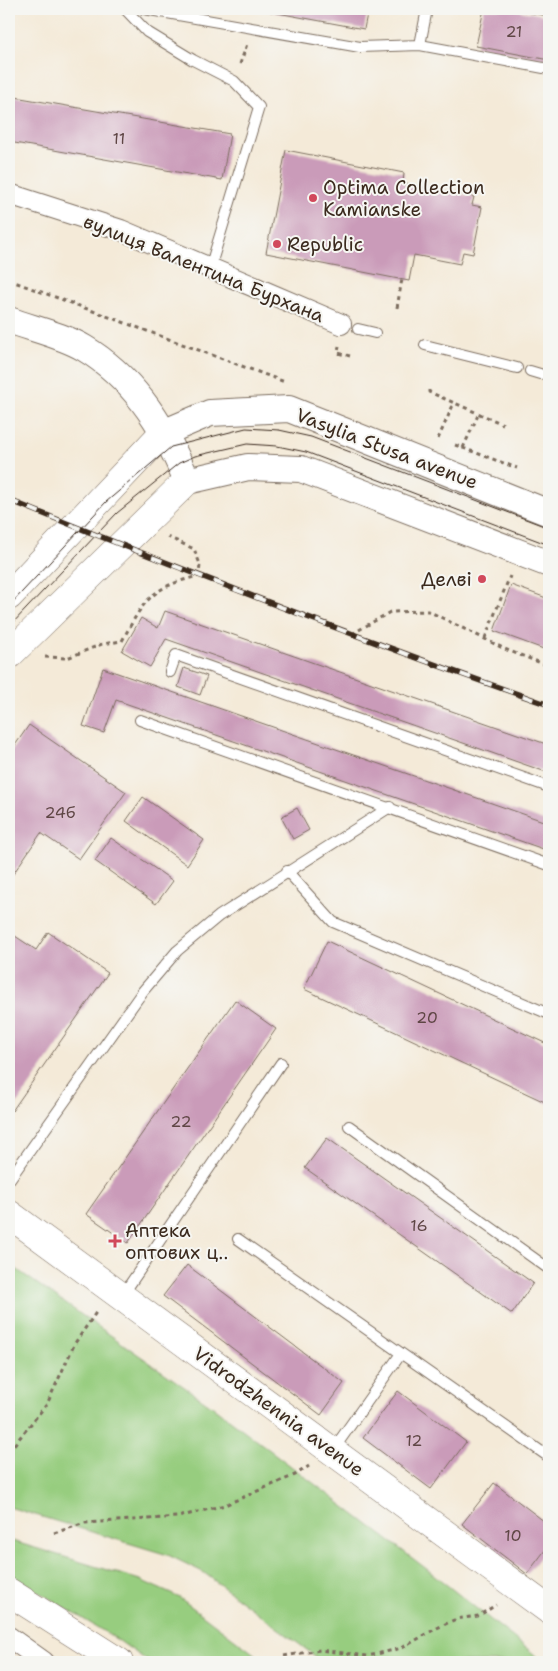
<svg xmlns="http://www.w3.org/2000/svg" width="558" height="1671" font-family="'Shantell Sans',sans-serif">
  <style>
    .green { fill: #97cd7f; stroke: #697c4e }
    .building { fill: #ca9bb9 }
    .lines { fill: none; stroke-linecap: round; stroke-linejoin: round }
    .service-casing { stroke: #7c6d5f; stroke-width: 12 }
    .minor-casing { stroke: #7c6d5f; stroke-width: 22 }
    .tertiary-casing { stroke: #7c6d5f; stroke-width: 28 }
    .secondary-casing { stroke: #7c6d5f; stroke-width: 29 }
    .path { stroke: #7c6d5f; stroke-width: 3; stroke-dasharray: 4 4; stroke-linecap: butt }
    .service { stroke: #fff; stroke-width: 10 }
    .minor { stroke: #fff; stroke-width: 20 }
    .tertiary { stroke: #fff; stroke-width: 26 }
    .secondary { stroke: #fff; stroke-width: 28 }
    .tram { stroke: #3b2a1e; stroke-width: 1 }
    .rail-casing { stroke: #3b2a1e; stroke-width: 5.5 }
    .rail { stroke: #f6f6f2; stroke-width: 4; stroke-dasharray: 11; stroke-linecap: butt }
    .poi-dot { fill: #d1495b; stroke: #f6f6f2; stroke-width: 2 }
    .labels { text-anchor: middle; stroke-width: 4; stroke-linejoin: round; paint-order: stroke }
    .number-label { font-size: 16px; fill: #5f4645 }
    .poi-label { font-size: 19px; fill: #3b2a1e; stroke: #f6f6f2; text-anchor: start }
    .street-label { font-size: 19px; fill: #3b2a1e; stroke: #f6f6f2 }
  </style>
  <rect width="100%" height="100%" fill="#f6f6f2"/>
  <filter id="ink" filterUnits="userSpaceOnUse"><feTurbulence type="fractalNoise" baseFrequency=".02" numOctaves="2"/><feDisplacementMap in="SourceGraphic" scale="10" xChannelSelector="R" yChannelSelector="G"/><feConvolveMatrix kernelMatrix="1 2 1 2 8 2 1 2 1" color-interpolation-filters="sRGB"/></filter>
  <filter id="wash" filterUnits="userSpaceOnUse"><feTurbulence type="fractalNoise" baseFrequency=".0096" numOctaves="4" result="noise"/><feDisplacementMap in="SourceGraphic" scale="20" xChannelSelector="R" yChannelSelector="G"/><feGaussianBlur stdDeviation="1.12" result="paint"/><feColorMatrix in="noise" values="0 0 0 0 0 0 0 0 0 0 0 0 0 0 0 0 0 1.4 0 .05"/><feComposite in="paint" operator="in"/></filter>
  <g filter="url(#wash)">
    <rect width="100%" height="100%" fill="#f4ead8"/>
    <path class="green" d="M9 1264 213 1407 428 1570 544 1662H323L203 1572 168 1555 9 1507Z
      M9 1540 140 1580 180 1598 265 1662H149L118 1640 9 1574Z"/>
    <g id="blocks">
      <path class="building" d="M256 9H368L364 29Z
        M484 9H509L549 16V60L476 46Z
        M9 96 230 134 222 180 9 142Z
        M286 150 404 173 403 183 474 197 472 205 482 207 473 254 463 252 460 264 414 255 409 281 266 253Z
        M511 585 549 599V651L494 631Z
        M165 611 549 745V773L166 639 150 667 122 651 141 618 158 628Z
        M103 668 549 823V851L116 700 104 733 83 726Z
        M184 668 207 676 200 695 178 687Z
        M29 725 126 792 79 859 41 833 9 880V754Z
        M143 797 204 840 187 865 126 821Z
        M297 808 309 830 293 839 281 817Z
        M111 838 173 881 156 904 95 861Z
        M9 932 36 950 48 932 108 973 12 1111 9 1108Z
        M327 941 549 1045V1104L304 989Z
        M235 1000 276 1029 128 1243 86 1214Z
        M327 1138 533 1283 512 1314 305 1168Z
        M187 1265 344 1383 321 1415 163 1296Z
        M398 1391 466 1442 431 1489 363 1438Z
        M494 1483 549 1525V1545L527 1574 462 1524Z"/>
    </g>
  </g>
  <g filter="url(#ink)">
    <use href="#blocks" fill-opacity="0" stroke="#7c6d5f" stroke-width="1"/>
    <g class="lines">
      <defs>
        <path id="service" d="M125 9 147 32 193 60 234 81 259 107 210 268
          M144 9 360 47 420 45
          M427 9 420 45 549 69
          M358 329 375 333
          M425 345 517 368
          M530 371 540 374
          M170 672 176 655 549 787
          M140 720 549 865
          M287 871 333 922 549 1014
          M349 1126 549 1269
          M9 1180 143 991 177 951 219 916 390 807
          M238 1239 549 1457
          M122 1296 281 1063
          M333 1450 400 1355"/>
        <path id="minor" d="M9 194 121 230 341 324
          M9 1637 44 1662"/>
        <path id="tertiary" d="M9 320C33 329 62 335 84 348 134 378 165 427 187 481L248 467 301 469 549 564
          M163 433 210 413 289 409 549 513"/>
        <path id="secondary" d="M9 596 163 433
          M9 655 187 481
          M9 1214 549 1610
          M9 1592 119 1662"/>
      </defs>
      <use href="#service" class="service-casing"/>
      <use href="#minor" class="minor-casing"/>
      <use href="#tertiary" class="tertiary-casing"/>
      <use href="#secondary" class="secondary-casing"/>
      <path class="path" d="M240 64 247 44
        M9 280 285 382
        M397 308 402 279
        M339 346 338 353 350 356
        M429 390V392L503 424
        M438 439 454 403
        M455 445 517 468
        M463 448 479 413
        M352 634 390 612 428 611 507 650 549 666
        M485 638 510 576
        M45 657 67 658 102 644 122 641C144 600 151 587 199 576L200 564 194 549 168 537
        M9 1451 47 1404 75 1343 97 1311
        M54 1533 85 1523 178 1517 225 1505 295 1475 309 1466
        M284 1656 320 1650 368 1656 402 1648 437 1628 456 1619 478 1616 496 1605"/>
      <use href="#service" class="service"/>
      <use href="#minor" class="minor"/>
      <use href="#tertiary" class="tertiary"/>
      <use href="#secondary" class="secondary"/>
      <path class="tram" d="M9 606 106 502 171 447 246 428 279 430 311 437 549 528
        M9 627 117 513 179 463 195 456 247 444 277 446 306 452 549 545"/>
      <defs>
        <path id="rail" d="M9 500C188 572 367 642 549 705"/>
      </defs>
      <use href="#rail" class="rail-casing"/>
      <use href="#rail" class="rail"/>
    </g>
  </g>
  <g class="poi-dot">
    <circle cx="313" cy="198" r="5"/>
    <circle cx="277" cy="244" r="5"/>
    <circle cx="482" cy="579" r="5"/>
    <path d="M112.5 1233.5h5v5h5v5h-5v5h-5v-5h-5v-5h5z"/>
  </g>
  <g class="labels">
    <g class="number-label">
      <text x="514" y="37">21</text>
      <text x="119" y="144">11</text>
      <text x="60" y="818">24б</text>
      <text x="427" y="1023">20</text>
      <text x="181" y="1127">22</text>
      <text x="419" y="1231">16</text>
      <text x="414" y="1446">12</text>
      <text x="513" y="1541">10</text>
    </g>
    <g class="poi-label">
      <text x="323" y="194">Optima Collection<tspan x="323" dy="22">Kamianske</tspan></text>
      <text x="287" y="251">Republic</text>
      <text x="472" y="586" text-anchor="end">Делві</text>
      <text x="125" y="1237">Аптека<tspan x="125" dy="22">оптових ц‥</tspan></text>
    </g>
    <g class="street-label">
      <text transform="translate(204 268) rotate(22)" y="7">вулиця Валентина Бурхана</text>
      <text transform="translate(387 448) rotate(21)" y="7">Vasylia Stusa avenue</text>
      <text transform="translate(279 1411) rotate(36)" y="7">Vidrodzhennia avenue</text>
    </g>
  </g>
  <rect width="558" height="1671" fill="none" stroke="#f6f6f2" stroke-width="30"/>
</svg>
